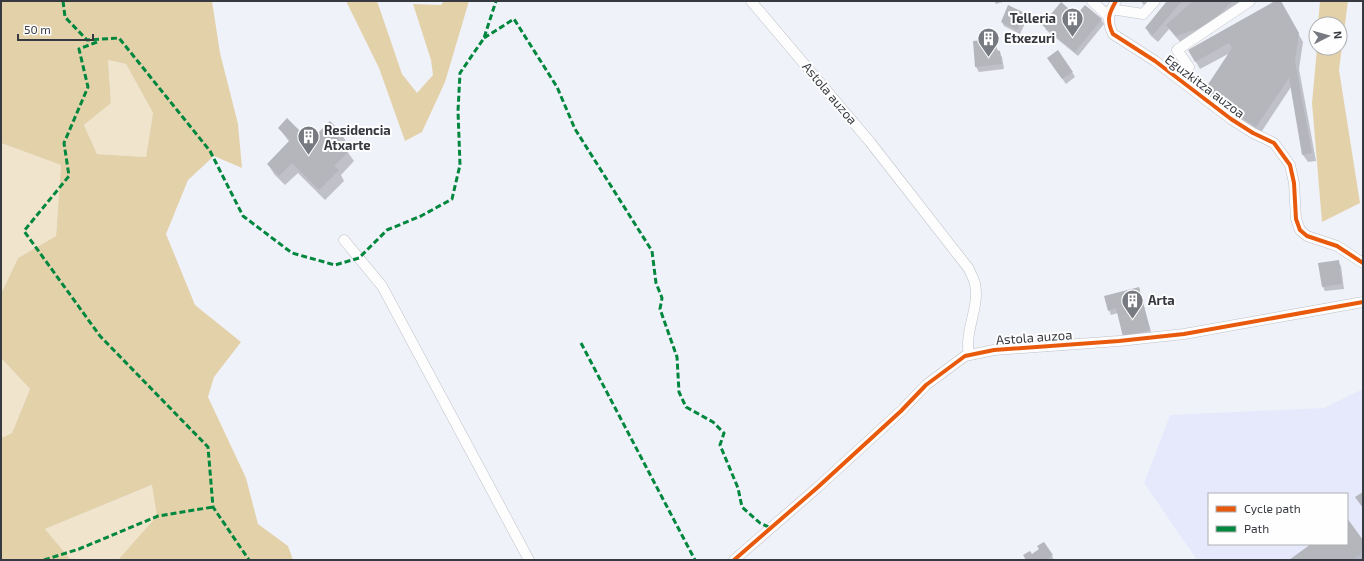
<svg xmlns="http://www.w3.org/2000/svg" width="1364" height="561" font-family="'Exo 2',sans-serif">
  <style>
    .built { fill: #e6e9fb; fill-rule: evenodd }
    .green { fill: #f0e4cd }
    .forest { fill: #e3d1aa; fill-rule: evenodd }
    .shadow { fill: #0003 }
    .building { fill: #b4b6bc }
    .lines { fill: none; stroke-linecap: round; stroke-linejoin: round }
    .minor-casing { stroke: #bec0c6; stroke-width: 11 }
    .minor { stroke: #fdfdfe; stroke-width: 10 }
    .quiet { stroke: #00873e; stroke-width: 3; stroke-dasharray: 6 3; stroke-linecap: butt }
    .cycleway-casing { stroke: #fefefe; stroke-width: 6 }
    .cycleway { stroke: #e8590c; stroke-width: 4 }
    .labels { text-anchor: middle; stroke-width: 4; stroke-linejoin: round; paint-order: stroke }
    .poi-label { font-size: 13px; font-weight: bold; fill: #373940; stroke: #fefefe; text-anchor: start }
    .street-label { font-size: 13px; fill: #373940; stroke: #fefefe }
  </style>
  <rect width="100%" height="100%" fill="#f0f2fa"/>
  <path class="built" d="M1363 389V560H1197L1144 483 1170 415 1324 408ZM1209 494H1347V544H1209Z"/>
  <path class="green" d="M108 60 126 64 153 113 146 157 97 154 84 125 111 103Z
    M1 143 61 165 56 236 18 258 1 294Z
    M1 358 30 389 12 433 1 438Z
    M153 485 158 516 118 560H71L45 529Z"/>
  <path class="forest" d="M1 1H212L220 53 238 124 242 168 214 156 188 180 166 234 195 305 241 342 214 377 208 397 246 478 258 524 288 546 293 560H118L157 516 152 485 45 529 71 560H1V438L12 433 30 389 1 358V294L18 258 56 236 61 165 1 143ZM108 60 126 64 153 113 146 157 97 154 84 125 111 103Z
    M346 1H377L402 74 417 93 433 75 431 60 413 4 441 5 444 1H469L445 82 422 132 405 141 379 68Z
    M1320 1H1348L1339 70 1360 203 1322 222 1312 103 1317 48H1340V24H1318Z"/>
  <path class="shadow" d="M994 1H1006L996 4Z
    M1141 1H1156L1147 10Z
    M1169 1H1245L1211 34 1181 43 1169 29 1158 42 1150 35 1146 28Z
    M1277 1H1280L1303 42 1299 69 1316 161 1308 162 1303 155 1291 87 1260 134 1208 100 1204 92 1230 53 1200 69 1189 50Z
    M1024 14 1027 19 1020 34 1004 26 1002 22Z
    M1076 16 1101 19 1104 24 1078 56 1046 30 1044 25Z
    M994 40 998 51 1002 57 1004 69 979 72 976 67Z
    M1051 63 1072 72 1075 77 1066 84Z
    M279 128 310 142 341 133 347 143 344 147 354 161 341 175 344 181 325 200 298 173 285 185 274 174 268 164 290 143Z
    M1338 262 1341 266 1344 289 1325 291 1323 287Z
    M1139 288 1152 335 1127 342 1118 313 1111 315 1109 310Z
    M1347 520 1363 542V560H1291L1313 544H1347Z
    M1052 556 1054 560H1027Z"/>
  <path class="building" d="M1167 1H1182L1153 35 1145 28Z
    M1193 1H1233L1207 26 1176 36 1166 25Z
    M1275 1H1281L1299 33 1295 61 1312 153 1302 155 1289 78 1256 127 1203 92 1232 48 1229 43 1195 62 1188 50Z
    M1061 2 1076 15 1085 5 1102 19 1075 52 1042 25Z
    M1008 5 1025 13 1017 30 1001 22Z
    M995 39 996 50 1000 51 1002 64 975 67 973 41Z
    M1058 50 1073 72 1062 79 1047 58Z
    M287 118 310 141 330 121 341 132 338 139 349 151 334 166 339 170 319 190 292 163 279 176 267 164 290 140 278 128Z
    M1339 260 1342 284 1322 287 1318 263Z
    M1139 287 1150 330 1123 337 1116 308 1108 311 1104 296Z
    M1363 492V508L1355 497Z
    M1347 518 1363 540V552L1352 560H1289L1311 544H1347Z
    M1044 542 1053 555 1047 560H1026L1023 555 1030 551 1032 554 1039 549 1037 546Z"/>
  <g class="lines">
    <defs>
      <path id="minor" d="M751 1 870 142 969 269C971 274 974 279 975 284 980 307 964 331 969 355
        M1092 1 1108 16
        M1116 1C1109 13 1106 20 1113 34L1155 61 1231 119 1253 133 1274 143 1290 165 1294 183 1296 219 1300 230 1307 236 1337 246 1363 263
        M1111 9 1143 14 1155 1
        M1184 83 1189 67 1177 50 1250 1
        M344 240 382 286 529 560
        M734 560 818 487 901 411 926 385 965 356 994 350 1119 341 1184 334 1363 302"/>
    </defs>
    <use href="#minor" class="minor-casing"/>
    <use href="#minor" class="minor"/>
    <path class="quiet" d="M63 1 65 17 87 40 119 38 210 151 243 216 292 253 335 265 359 258 387 230 421 216 452 199 460 165 458 111 460 73 484 38 496 1
      M484 38 514 19 557 87 575 129 652 251 656 283 662 298 660 309 677 357 679 392 686 407 713 422 724 433 720 445 738 488 742 507 760 523 771 528
      M97 42 79 49 88 87 64 143 69 176 24 231 100 336 208 447 213 507 249 560
      M581 343 695 560
      M44 560 79 549 158 516 213 507"/>
    <defs>
      <path id="cycleway" d="M1116 1C1109 13 1106 20 1113 34L1155 61 1231 119 1253 133 1274 143 1290 165 1294 183 1296 219 1300 230 1307 236 1337 246 1363 263
        M734 560 818 487 901 411 926 385 965 356 994 350 1119 341 1184 334 1363 302"/>
    </defs>
    <use href="#cycleway" class="cycleway-casing"/>
    <use href="#cycleway" class="cycleway"/>
  </g>
  <defs>
    <symbol id="building-pin" viewBox="-11 -11 22 30"><path d="M0 17L-7.5 6A9.5 9.5 0 1 1 7.5 6Z" fill="#787a81" stroke="#fefefe"/><path d="M-4-6H4V6H1V3H-1V6H-4ZM-2.5-4.3h1.7v1.8h-1.7ZM.8-4.3h1.7v1.8H.8ZM-2.5-1h1.7V.8h-1.7ZM.8-1h1.7V.8H.8Z" fill="#fff"/></symbol>
  </defs>
  <g fill-rule="evenodd">
    <use href="#building-pin" x="1060" y="6" width="25" height="34"/>
    <use href="#building-pin" x="976" y="26" width="25" height="34"/>
    <use href="#building-pin" x="296" y="124" width="25" height="34"/>
    <use href="#building-pin" x="1120" y="288" width="25" height="34"/>
  </g>
  <g class="labels">
    <g class="poi-label">
      <text x="1056" y="23" text-anchor="end">Telleria</text>
      <text x="1004" y="43">Etxezuri</text>
      <text x="324" y="135">Residencia<tspan x="324" dy="15">Atxarte</tspan></text>
      <text x="1148" y="305">Arta</text>
    </g>
    <g class="street-label">
      <text transform="translate(1205 86) rotate(37)" y="5">Eguzkitza auzoa</text>
      <text transform="translate(830 93) rotate(50)" y="5">Astola auzoa</text>
      <text transform="translate(1034 337) rotate(-4)" y="5">Astola auzoa</text>
    </g>
  </g>
  <rect width="1364" height="561" fill="none" stroke="#373940" stroke-width="4"/>
  <rect x="1208" y="493" width="140" height="52" fill="#fefefe" stroke="#aeafb2"/>
  <rect x="1216" y="506" width="20" height="6" fill="#e8590c" stroke="#aeafb2"/>
  <text x="1244" y="513" font-size="12" fill="#373940">Cycle path</text>
  <rect x="1216" y="526" width="20" height="6" fill="#00873e" stroke="#aeafb2"/>
  <text x="1244" y="533" font-size="12" fill="#373940">Path</text>
  <g transform="translate(1328 36) rotate(84)"><circle r="19" fill="#fefefe" stroke="#aeafb2"/>
  <path d="M0-3L7 15L0 10L-7 15Z" fill="#787a81"/>
  <text y="-6" font-size="11" font-weight="bold" text-anchor="middle" fill="#373940">N</text>
  </g>
  <path d="M18 34v6h75v-6" fill="none" stroke="#373940" stroke-width="2"/>
  <text x="24" y="34" font-size="12" fill="#373940" stroke="#fefefe" stroke-width="3" paint-order="stroke">50 m</text>
</svg>
